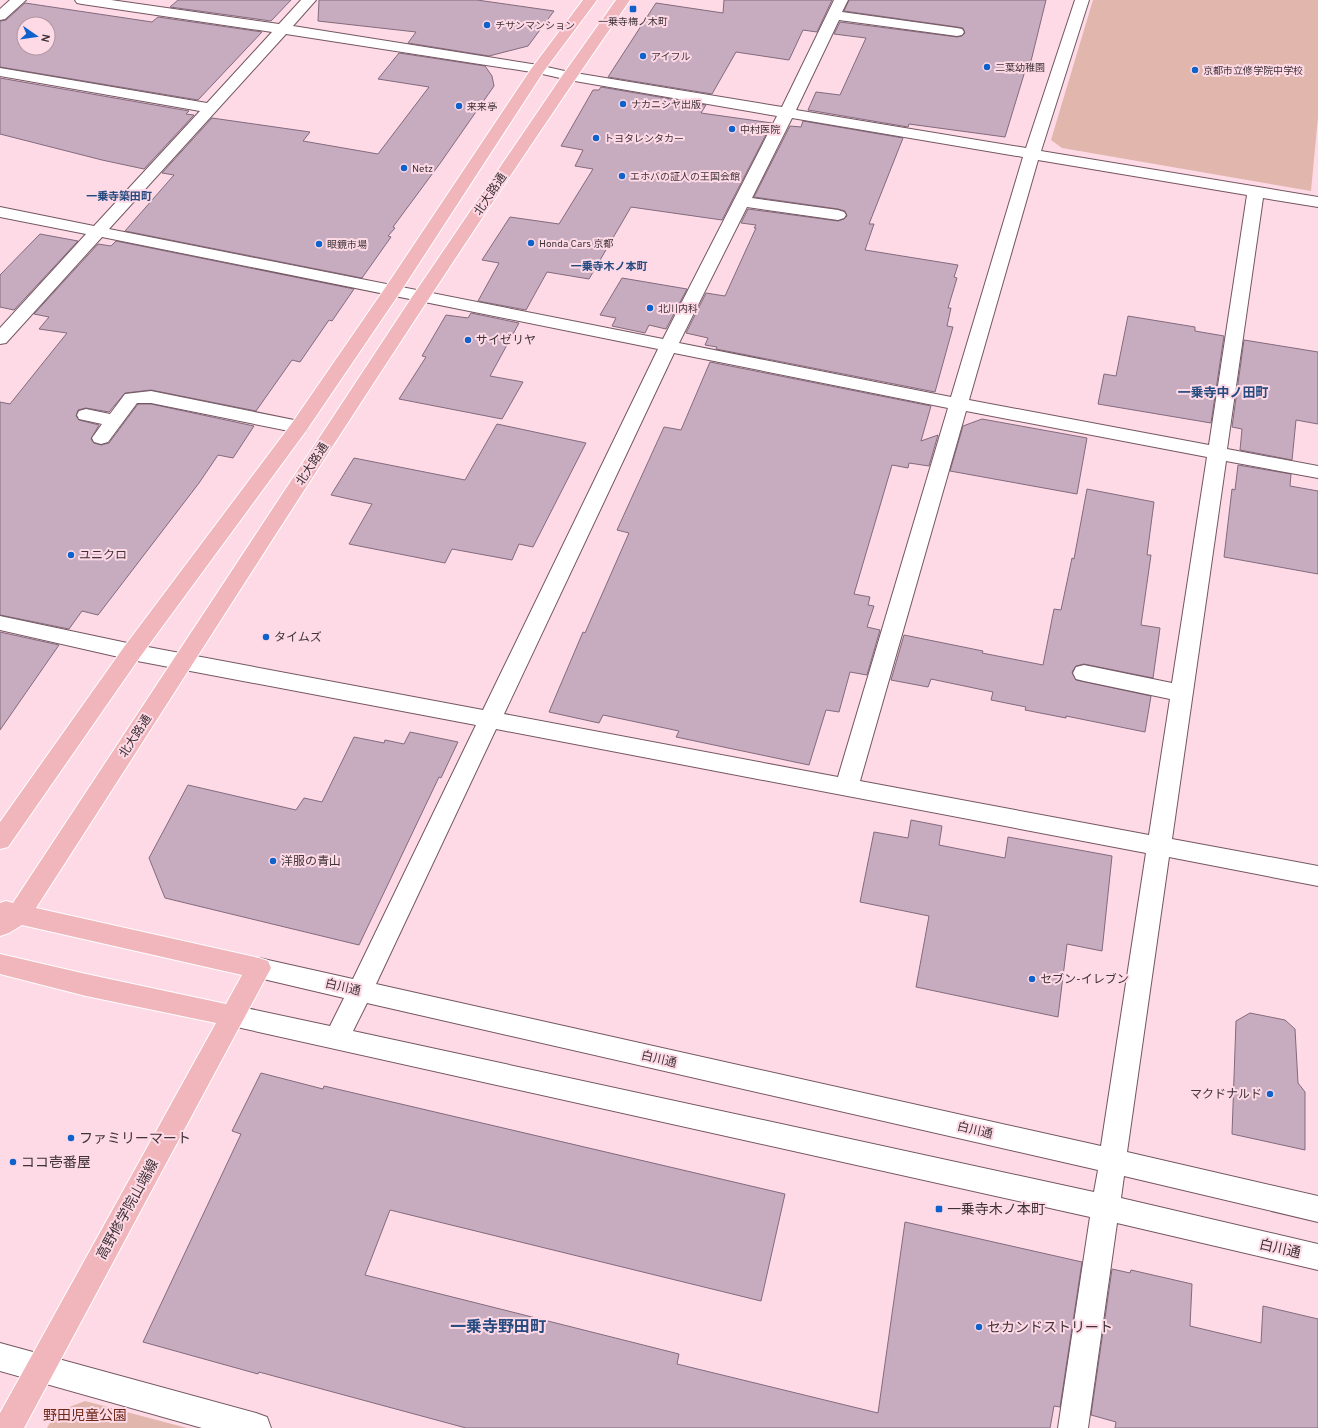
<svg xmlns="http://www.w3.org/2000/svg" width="1318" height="1428" font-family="Overpass,'Noto Sans JP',sans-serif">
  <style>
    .green { fill: #e1b6ac }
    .building { fill: #c7acc0; stroke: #836a7d; fill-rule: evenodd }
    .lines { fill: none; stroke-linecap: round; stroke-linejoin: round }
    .minor-casing { stroke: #745661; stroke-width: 2 }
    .major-casing { stroke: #fff; stroke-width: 2 }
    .minor { fill: #fff; fill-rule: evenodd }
    .major { fill: #f1b5bc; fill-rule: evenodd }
    .poi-dot { fill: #0f61cb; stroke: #fddae6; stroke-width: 1.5 }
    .labels { text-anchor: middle; stroke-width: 4; stroke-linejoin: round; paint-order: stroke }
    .far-poi-label { font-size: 10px; fill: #3f3237; stroke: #fddae6; text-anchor: start }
    .far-neighbourhood-label { font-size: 11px; font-weight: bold; fill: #264b80; stroke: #fddae6 }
    .street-label { font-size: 12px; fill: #3f3237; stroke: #fddae6 }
    .poi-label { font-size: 12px; fill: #3f3237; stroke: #fddae6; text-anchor: start }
    .neighbourhood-label { font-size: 13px; font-weight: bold; fill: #264b80; stroke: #fddae6 }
    .near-poi-label { font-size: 14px; fill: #3f3237; stroke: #fddae6; text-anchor: start }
    .near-street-label { font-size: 14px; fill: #3f3237; stroke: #fddae6 }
    .near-park-label { font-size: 14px; fill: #6e281a; stroke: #fddae6 }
    .near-neighbourhood-label { font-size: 16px; font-weight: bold; fill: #264b80; stroke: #fddae6 }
  </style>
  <rect width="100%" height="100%" fill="#fddae6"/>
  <path class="green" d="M1093 0H1318V117L1311 191 1062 148 1051 140Z
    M85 1401 187 1428H47L56 1412Z"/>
  <path class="building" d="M178 0H291L271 21 170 7Z
    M319 0H477L554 11 528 46 489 56 408 43 416 32 318 21Z
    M724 0H832L817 32 803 30 789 60 736 52 712 94 608 77 656 3 723 13Z
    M849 0H1046L1031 61H1028L1005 137 909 124 908 127 808 110 816 92 840 95 866 38 834 34 840 22 957 37 962 36 965 33 963 28 957 27 844 11Z
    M25 3 152 22 158 17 262 32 198 100 0 67V21L6 20ZM24 24H48V48H24Z
    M399 53 485 66 492 76 494 86 441 162 393 227 395 228 388 236 391 237 362 278 125 231 174 175 162 173 212 118 310 132 303 141 378 154 429 87 378 79Z
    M0 78 189 111 186 114 194 115 144 169 102 160 0 134Z
    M601 87 706 105 701 113 772 123 722 220 631 207 589 279 547 272 526 310 478 301 499 263 482 260 510 217 559 224 593 169 575 166 583 150 561 146 593 90H599Z
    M803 121 903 138 869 224H874L865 250 958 265 954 277 957 278 948 308H951L947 326 953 327 935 392 716 349 717 347 705 345 708 338 686 333 706 293 725 296 756 228H754L756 225 741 223 748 209 838 221 844 219 847 216 845 211 838 209 754 197 790 126 801 127Z
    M40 234 78 241 14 310 0 307V275Z
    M116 241 354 289 332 321 329 320 300 362 292 360 256 411 151 390 125 393 109 412 86 408 78 410 76 416 79 420 99 425 91 439 94 443 101 445 109 443 138 404H151L254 426 233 458 218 455 199 483 98 615 82 611 69 629 0 615V402L10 404 67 333 39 329 49 317 34 314 98 244 111 246Z
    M622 278 687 289 666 329 649 325 645 333 612 326 616 318 600 315Z
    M471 313 519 323 490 376 523 382 502 419 399 399 426 357 422 356 446 315 468 318Z
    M1128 316 1195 327V331L1224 336 1211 423 1098 404 1104 374 1116 376Z
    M1244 340 1318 352V424L1296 420 1292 460 1240 450 1242 429 1232 427Z
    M710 362 931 406 921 441 938 435 929 466 909 463 908 468 892 465 854 594 870 597 868 605 874 606 867 627 880 630 867 675 850 672 839 712 826 710 809 765 676 737 679 731 603 715 599 723 549 712 583 632 585 633 629 533 617 530 664 427 681 430Z
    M982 419 1087 438 1077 494 950 471 963 426Z
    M497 424 586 443 533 547 519 544 512 560 452 549 445 563 349 544 372 504 331 495 354 458 465 480Z
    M1238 465 1291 474 1290 486 1318 491V574L1224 557 1232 489 1235 490Z
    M1087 489 1154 502 1147 555H1151L1141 625 1160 628 1153 678 1084 664 1076 666 1072 672 1076 680 1151 696 1145 732 1066 716V718L1025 710 1026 707 991 700 993 692 931 679 928 687 891 680 904 635 983 651 982 653 1043 665 1054 609 1061 610 1072 558 1074 559Z
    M0 632 59 645 0 730Z
    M410 732 458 742 441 778 439 777 359 945 165 898 149 858 188 785 296 810 304 798 322 802 354 737 384 743 385 740 404 744Z
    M911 820 942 826 939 845 1005 858 1008 837 1112 856 1102 951 1067 944 1058 1017 916 987 929 916 860 902 874 832 908 838Z
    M1250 1013 1285 1020 1295 1029 1298 1083 1305 1092V1150L1232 1134 1236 1021Z
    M261 1073 323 1089 324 1086 785 1194 761 1301 390 1210 365 1275 679 1354 677 1364 878 1413 905 1222 1082 1262 1060 1407 1054 1406 1050 1428H466L259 1372 258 1374 143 1342 241 1134 232 1131Z
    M1112 1269 1130 1273 1131 1270 1192 1284 1190 1326 1261 1343 1263 1306 1318 1319V1428H1115L1116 1422 1091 1415Z"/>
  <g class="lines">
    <defs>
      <path id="minor" d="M10 0H26L5 19 0 20V9Z
        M75 0H111L279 24 301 0H316L293 26 538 65 569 72 782 107 834 0H848L842 12 957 28 962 29 964 32 962 35 957 36 839 20 796 110 1026 148 1075 0H1089L1041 151 1318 197V207L1263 198 1227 449 1318 466V478L1226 461 1172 839 1318 866V886L1169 857 1127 1152 1318 1196V1222L1124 1176 1121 1198 1318 1244V1270L1117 1223 1088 1428H1058L1090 1217 223 1024 219 1016 223 1008 232 1005 330 1026 344 998 259 978 250 975 247 968 250 961 259 958 353 979 476 725 132 660 0 630V616L132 644 483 710 658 349 102 237 6 343 0 344V328L86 234 0 217V207L94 226 200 111 0 76V68L207 103 272 32 82 4 77 3ZM286 34 538 73 569 80 777 116 663 339 109 229ZM792 118 1023 157 951 397 679 343 747 207 838 220 844 218 846 215 844 212 838 210 752 198ZM1038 160 1247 195 1209 445 969 400ZM674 353 948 408 838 777 504 714ZM966 411 1207 457 1172 683 1084 665 1076 667 1073 673 1076 679 1084 681 1170 699 1149 835 860 781ZM496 729 1146 853 1101 1146 376 984ZM367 1003 1098 1170 1094 1192 353 1031Z
        M151 391 299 421 306 423 308 427 306 431 299 433 151 403H137L108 442 101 444 94 442 92 438 102 424 79 419 77 415 79 411 86 409 110 414 125 394Z
        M0 1343 256 1413 267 1417 271 1428H202L0 1371Z"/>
      <path id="major" d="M583 0H597L544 71 401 291 306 431 140 657 8 847 0 849V822L124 647 292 423 383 291 531 69Z
        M616 0H630C424 297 232 604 36 908L259 958 268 961 271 968 24 1428H0V1413L216 1023 86 996 0 974V954L86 974 226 1004 242 975 22 925 9 933 0 936V903L6 901 13 903 412 297 562 76Z"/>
    </defs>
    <use href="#minor" class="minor-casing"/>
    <use href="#major" class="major-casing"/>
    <use href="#minor" class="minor"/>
    <use href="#major" class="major"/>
  </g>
  <g class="poi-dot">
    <rect x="629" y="5" width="8" height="8" rx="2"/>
    <circle cx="487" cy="25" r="4"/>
    <circle cx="643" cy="56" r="4"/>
    <circle cx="987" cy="67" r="4"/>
    <circle cx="1195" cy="70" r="4"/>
    <circle cx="623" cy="104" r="4"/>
    <circle cx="459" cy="106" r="4"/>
    <circle cx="732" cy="129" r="4"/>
    <circle cx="596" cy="138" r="4"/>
    <circle cx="404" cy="168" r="4"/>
    <circle cx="622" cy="176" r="4"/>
    <circle cx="531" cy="243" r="4"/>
    <circle cx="319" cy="244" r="4"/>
    <circle cx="650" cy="308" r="4"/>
    <circle cx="468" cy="340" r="4"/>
    <circle cx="71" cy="555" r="4"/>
    <circle cx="266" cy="637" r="4"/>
    <circle cx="273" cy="861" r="4"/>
    <circle cx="1032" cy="979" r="4"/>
    <circle cx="1270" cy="1094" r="4"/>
    <circle cx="71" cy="1138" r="4"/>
    <circle cx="13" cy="1162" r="4"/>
    <rect x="935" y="1205" width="8" height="8" rx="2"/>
    <circle cx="979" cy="1327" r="4"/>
  </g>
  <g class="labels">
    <g class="far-poi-label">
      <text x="633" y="25" text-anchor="middle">一乗寺梅ノ木町</text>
      <text x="495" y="29">チサンマンション</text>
      <text x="651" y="60">アイフル</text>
      <text x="995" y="71">二葉幼稚園</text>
      <text x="1203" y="74">京都市立修学院中学校</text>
      <text x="631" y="108">ナカニシヤ出版</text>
      <text x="467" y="110">来来亭</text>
      <text x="740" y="133">中村医院</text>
      <text x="604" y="142">トヨタレンタカー</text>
      <text x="412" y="172">Netz</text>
      <text x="630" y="180">エホバの証人の王国会館</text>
      <text x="539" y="247">Honda Cars 京都</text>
      <text x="327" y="248">眼鏡市場</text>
      <text x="658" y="312">北川内科</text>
    </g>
    <g class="far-neighbourhood-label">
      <text x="119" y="200">一乗寺築田町</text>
      <text x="609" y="270">一乗寺木ノ本町</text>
    </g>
    <g class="street-label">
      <text transform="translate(490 194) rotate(-56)" y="4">北大路通</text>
      <text transform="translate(312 464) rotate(-57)" y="4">北大路通</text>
      <text transform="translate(135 736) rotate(-57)" y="4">北大路通</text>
      <text transform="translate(343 987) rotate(13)" y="4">白川通</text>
      <text transform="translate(659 1059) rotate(13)" y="4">白川通</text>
      <text transform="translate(975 1130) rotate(13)" y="4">白川通</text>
    </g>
    <g class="poi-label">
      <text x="476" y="344">サイゼリヤ</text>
      <text x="79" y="559">ユニクロ</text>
      <text x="274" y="641">タイムズ</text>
      <text x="281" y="865">洋服の青山</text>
      <text x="1040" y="983">セブン-イレブン</text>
      <text x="1262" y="1098" text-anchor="end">マクドナルド</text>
    </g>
    <g class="neighbourhood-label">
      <text x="1223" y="397">一乗寺中ノ田町</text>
    </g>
    <g class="near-poi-label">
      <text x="79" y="1143">ファミリーマート</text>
      <text x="21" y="1167">ココ壱番屋</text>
      <text x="947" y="1214">一乗寺木ノ本町</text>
      <text x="987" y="1332">セカンドストリート</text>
    </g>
    <g class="near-street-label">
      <text transform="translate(127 1209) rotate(-61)" y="5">高野修学院山端線</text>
      <text transform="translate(1280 1248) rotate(13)" y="5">白川通</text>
    </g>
    <g class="near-park-label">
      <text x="85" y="1420">野田児童公園</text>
    </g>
    <g class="near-neighbourhood-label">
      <text x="498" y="1332">一乗寺野田町</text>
    </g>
  </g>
  <g transform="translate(36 36) rotate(103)"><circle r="19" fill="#fddae6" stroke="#b197a0"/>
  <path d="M0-3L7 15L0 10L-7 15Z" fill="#0f61cb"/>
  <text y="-6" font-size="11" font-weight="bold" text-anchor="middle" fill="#3f3237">N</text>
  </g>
</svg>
